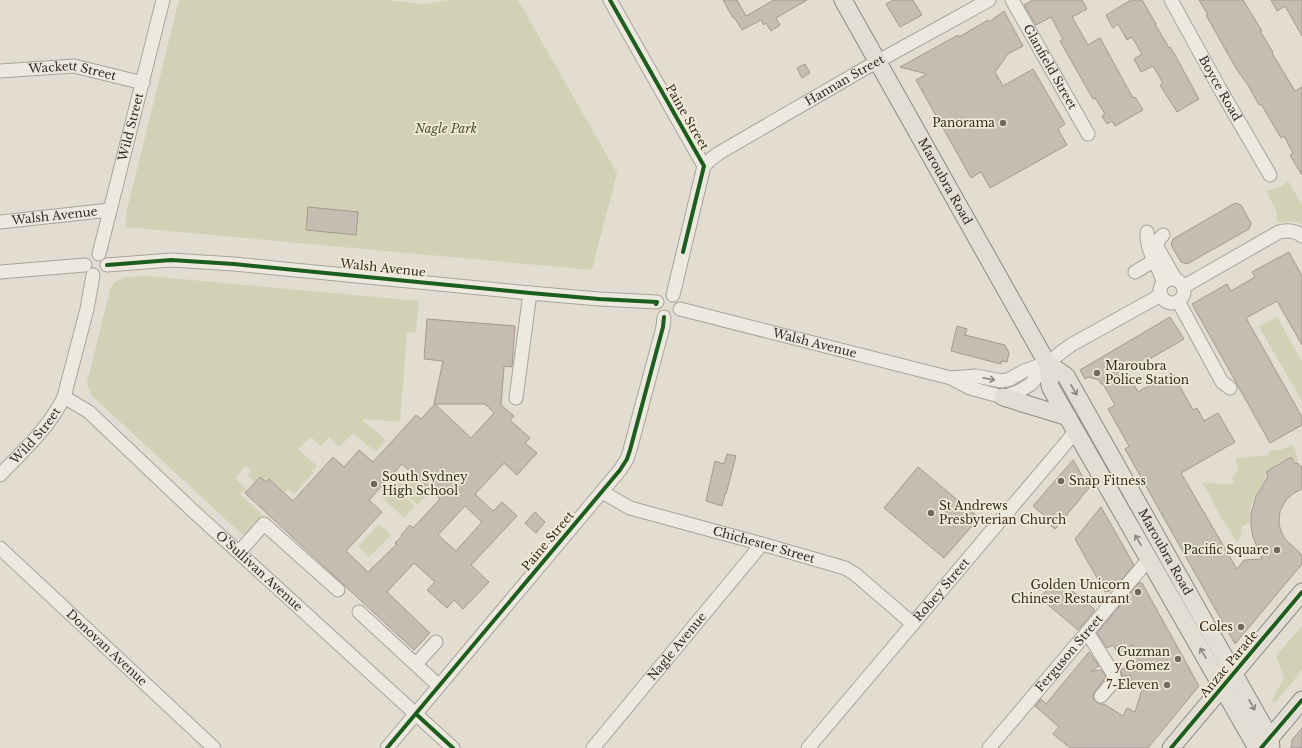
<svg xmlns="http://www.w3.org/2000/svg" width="1302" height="748" font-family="'Libre Baskerville',serif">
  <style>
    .green { fill: #d2d1b5 }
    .building { fill: #c6bcb2; stroke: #a39990; fill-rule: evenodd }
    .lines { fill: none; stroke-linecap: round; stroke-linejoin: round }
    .minor-casing { stroke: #a9a399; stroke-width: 15 }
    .major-casing { stroke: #8e8880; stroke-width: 19 }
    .minor { stroke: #ece9e1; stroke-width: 13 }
    .major { stroke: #e3ded4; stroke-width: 17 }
    .cycleway-casing { stroke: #f3ead8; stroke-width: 6 }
    .cycleway { stroke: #1b5e20; stroke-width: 4 }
    .oneway { stroke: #928a81 }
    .oneway2 { stroke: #8d847a }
    .poi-dot { fill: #73695f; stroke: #f3ead8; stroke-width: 1.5 }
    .labels { text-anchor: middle; stroke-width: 3.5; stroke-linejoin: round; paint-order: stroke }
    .street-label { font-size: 12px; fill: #372b21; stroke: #f3ead8 }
    .poi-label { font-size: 12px; fill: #372b21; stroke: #f3ead8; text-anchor: end }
    .park-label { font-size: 12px; font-style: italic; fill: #49522a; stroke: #f3ead8 }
  </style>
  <rect width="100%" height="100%" fill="#e3ddd1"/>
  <path class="green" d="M179 0H386L423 4 451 0H518L617 173 592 270 125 227 127 210Z
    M1288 181 1302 205V225L1294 221 1277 223V212L1266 191 1281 187Z
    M149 276 419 301 416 333 407 332 400 422 364 419 362 420 386 440 376 452 353 434 339 447 329 437 321 446 311 437 298 449 317 466 312 471 313 473 294 495 288 489 284 493 269 479 266 482 260 477 255 482 247 475 251 471 246 466 235 478 247 490 245 493 243 491 240 494 265 517 246 538 91 395 87 383 110 289C116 274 135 277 149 276Z
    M1277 317 1302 361V401L1259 327Z
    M1292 444 1295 449 1298 462 1295 463 1291 457 1265 472 1264 474 1267 478 1254 497 1250 509 1249 523 1242 526 1240 538 1236 543V541L1224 521 1221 518 1220 515 1217 510 1209 494 1202 483C1214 481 1223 488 1234 482L1232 478 1237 472 1238 467 1235 460 1237 458C1246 457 1257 456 1268 455 1271 448 1276 451 1282 449 1286 448 1289 446 1292 444Z
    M405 472 428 494 417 505 394 484Z
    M392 485 415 506 404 518 381 497Z
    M379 524 391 535 369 557 358 546Z
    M1302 626V670L1275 703 1272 700 1284 678 1276 656Z"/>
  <path class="building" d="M723 0H737L746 16 774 0H807L776 18 780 25 771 31 766 23 764 25 761 20 742 30 734 17 733 18Z
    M893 0H913L922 15 900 27 886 4Z
    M1033 0H1082L1087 9 1072 17 1088 45 1100 38 1133 98 1135 97 1143 110 1115 126 1112 121 1107 124 1102 116 1105 114 1095 98 1093 99 1060 41 1063 39 1051 17 1036 25 1024 5Z
    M1131 0H1142L1156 24H1155L1169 48 1170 47 1175 55 1199 99 1177 112 1160 85 1163 83 1153 66 1141 72 1134 59 1142 54 1132 37 1127 40 1118 24 1113 28 1106 15Z
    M1199 0H1243L1262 31H1260L1273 52 1272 53 1295 91 1302 87V175L1290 155 1293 153 1284 136 1281 138 1261 104 1259 105 1248 85 1237 70 1206 15H1208Z
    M1271 0H1302V36L1285 6 1277 11Z
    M1004 11 1023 46 1008 54 995 72 1003 86 1033 69 1065 124 1058 129 1067 145 990 188 981 172 971 178 916 80 927 74 900 67 958 35 959 37 988 20 989 22Z
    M805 64 810 73 802 78 797 68Z
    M1235 203 1241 205 1251 223 1249 229 1187 264 1181 262 1171 245 1173 239Z
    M308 207 358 212 356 235 306 230Z
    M1289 252 1302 276V345L1277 301 1246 318 1302 417V425L1270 443 1192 304 1227 284 1231 291 1255 277 1252 272Z
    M1170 317 1184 339 1127 372 1138 392 1172 372 1193 410 1197 408 1204 421 1218 413 1235 442 1181 473 1237 569 1244 560 1262 559 1253 537 1251 526V513L1256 496 1268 477 1266 472 1291 457 1295 464 1298 463 1299 466H1302V489L1294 493 1286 500 1280 511 1279 522 1280 528 1284 538 1302 555V564L1235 644 1125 449 1129 446 1108 409 1115 405 1103 384H1101L1099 380 1088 377 1085 379 1080 370Z
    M427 319 515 326 512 367 504 366 501 405 514 416 510 420 530 438 525 443 537 453 517 475 504 463 475 494 493 511 502 502 517 516 471 565 489 582 463 609 454 600 447 608 427 590 435 582 414 563 387 592 430 633 414 650 245 493 260 477 266 482 269 479 293 501 333 457 344 467 359 450 373 462 416 415 421 419 435 404 471 438 494 413 485 404H434L443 361 424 359ZM402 464 440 499 413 528 410 525 401 535 402 536 395 543 397 544 368 572 346 551 382 512 369 500ZM465 506 482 522 456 551 438 535Z
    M957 326 967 329 965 335 1005 345 1009 353 1007 362 1002 361 1001 364 951 351Z
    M727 454 736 456 726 494H725L722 506 706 501 715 461 724 464Z
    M1073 460 1089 488 1055 529 1043 520 1046 517 1033 506Z
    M918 467 979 518 944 558 884 508Z
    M1101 507 1134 565 1113 590 1105 592 1075 539Z
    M535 512 545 522 536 533 525 523Z
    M1057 578 1095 610 1078 630 1040 598Z
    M1139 583H1142L1199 686 1148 748H1070L1053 734 1059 727 1035 706 1041 699 1046 704 1089 652 1099 666 1091 671 1102 670 1106 677 1093 694V698L1096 702 1099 704H1104L1123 716 1127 708 1135 712 1143 686 1130 684 1131 676H1122L1120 669 1135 668 1132 645 1118 654 1113 645 1107 648 1097 633Z
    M1302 728V748H1291L1292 740Z"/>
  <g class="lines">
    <defs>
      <g id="minor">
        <path d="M610 0 704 166 673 295"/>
        <path id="s1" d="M1012 0 1088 134"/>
        <path id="s2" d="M1171 0 1220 89 1270 175"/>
        <path id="s3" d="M0 71 74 66 143 83"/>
        <path id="s4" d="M704 166 711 159 719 153 864 69 989 0"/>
        <path id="s5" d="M0 222 110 210"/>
        <path d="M1147 232C1147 237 1147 242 1149 248 1152 260 1161 270 1163 283"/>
        <path d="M1163 235 1158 240 1157 247 1176 280"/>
        <path id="s6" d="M99 254 163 0"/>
        <path d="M107 265 171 260 234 264 530 293 599 299 657 302"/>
        <path d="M0 272 85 265"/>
        <path d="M1135 272 1155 260 1162 259"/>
        <circle cx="1172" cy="291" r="12"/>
        <path d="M1183 287 1279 232C1287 230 1295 230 1302 236"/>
        <path d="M1178 301 1222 382 1230 388"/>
        <path id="s7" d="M680 309 951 378 970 388 1003 397 1018 392 1031 384 1047 363 1071 345 1161 295"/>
        <path d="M951 378 976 376 1002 381 1010 379 1024 371 1047 363"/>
        <path id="s8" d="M64 397 89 412 191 509 453 748"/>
        <path d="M516 398 530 293"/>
        <path id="s9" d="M0 475C23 451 49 428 64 397L87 309 93 275"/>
        <path id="s10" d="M602 492 630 508 762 544 845 568 855 574 913 624"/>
        <path id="s11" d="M0 548 214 748"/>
        <path d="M239 552 264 524 338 590"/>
        <path d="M359 612 439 686"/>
        <path d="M1087 632 1114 675V681L1101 696"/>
        <path d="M416 664 436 642"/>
        <path d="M387 748 620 470 627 459 630 450 663 327 664 317"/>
        <path id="s12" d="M593 748 762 544"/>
        <path id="s13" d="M808 748 1076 431"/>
        <path id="s14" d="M989 748 1149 559"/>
      </g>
      <g id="major">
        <path id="s15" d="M843 0 1047 363 1050 386 1052 390 1257 748"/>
        <path id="s16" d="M1047 363 1066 376 1270 738 1271 748"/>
        <path d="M1003 397 1068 417"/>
        <path d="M1264 745 1302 700"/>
        <path d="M1171 748 1302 592"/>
      </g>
    </defs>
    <use href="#minor" class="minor-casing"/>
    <use href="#major" class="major-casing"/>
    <use href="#minor" class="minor"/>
    <use href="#major" class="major"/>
    <defs>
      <path id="cycleway" d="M610 0 704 166 683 252
        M107 265 171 260 234 264 530 293 599 299 657 302 656 304
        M416 714 453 748
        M387 748 620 470 627 459 630 450 663 327 664 317
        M1171 748 1302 592
        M1261 748 1302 700"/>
    </defs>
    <use href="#cycleway" class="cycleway-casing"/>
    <use href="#cycleway" class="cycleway"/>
  </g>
  <defs><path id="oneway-shaft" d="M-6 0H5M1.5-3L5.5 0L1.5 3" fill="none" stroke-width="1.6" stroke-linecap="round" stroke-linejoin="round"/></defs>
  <use class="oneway" href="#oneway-shaft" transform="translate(989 379) rotate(11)"/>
  <g class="oneway2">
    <use href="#oneway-shaft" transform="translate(1074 390) rotate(60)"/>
    <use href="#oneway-shaft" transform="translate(1138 540) rotate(-120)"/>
    <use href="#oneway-shaft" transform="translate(1203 653) rotate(-120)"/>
    <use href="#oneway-shaft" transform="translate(1252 705) rotate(61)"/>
  </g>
  <g class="poi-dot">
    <circle cx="1003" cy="123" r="4"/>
    <circle cx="1097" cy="373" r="4"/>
    <circle cx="1061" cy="481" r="4"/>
    <circle cx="374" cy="484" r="4"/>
    <circle cx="931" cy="513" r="4"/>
    <circle cx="1277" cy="550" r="4"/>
    <circle cx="1138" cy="592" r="4"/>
    <circle cx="1241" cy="627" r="4"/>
    <circle cx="1178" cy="659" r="4"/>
    <circle cx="1167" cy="685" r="4"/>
  </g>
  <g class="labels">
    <g class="street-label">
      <text dy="4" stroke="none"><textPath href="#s1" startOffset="77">Glanfield Street</textPath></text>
      <text dy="4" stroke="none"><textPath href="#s3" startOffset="73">Wackett Street</textPath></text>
      <text dy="4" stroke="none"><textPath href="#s4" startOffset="165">Hannan Street</textPath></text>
      <text dy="4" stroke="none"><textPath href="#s2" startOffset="101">Boyce Road</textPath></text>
      <text transform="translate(687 117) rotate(60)" y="4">Paine Street</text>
      <text dy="4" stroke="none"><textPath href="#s6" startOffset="131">Wild Street</textPath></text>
      <text dy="4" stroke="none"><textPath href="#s15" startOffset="208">Maroubra Road</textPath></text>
      <text dy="4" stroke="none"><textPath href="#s5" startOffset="55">Walsh Avenue</textPath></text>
      <text transform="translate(383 268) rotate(6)" y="4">Walsh Avenue</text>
      <text dy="4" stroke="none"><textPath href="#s7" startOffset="139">Walsh Avenue</textPath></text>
      <text dy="4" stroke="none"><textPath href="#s9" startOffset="53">Wild Street</textPath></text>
      <text transform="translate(548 541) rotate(-50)" y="4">Paine Street</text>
      <text dy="4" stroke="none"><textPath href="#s10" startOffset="171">Chichester Street</textPath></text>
      <text dy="4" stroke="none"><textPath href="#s16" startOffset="225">Maroubra Road</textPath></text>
      <text dy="4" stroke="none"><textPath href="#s8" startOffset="262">O'Sullivan Avenue</textPath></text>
      <text dy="4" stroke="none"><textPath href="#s13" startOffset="207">Robey Street</textPath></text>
      <text dy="4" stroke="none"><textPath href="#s12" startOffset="132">Nagle Avenue</textPath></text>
      <text dy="4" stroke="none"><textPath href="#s11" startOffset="146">Donovan Avenue</textPath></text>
      <text dy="4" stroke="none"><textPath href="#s14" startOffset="124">Ferguson Street</textPath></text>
      <text transform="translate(1229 664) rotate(-50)" y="4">Anzac Parade</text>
    </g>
    <g class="poi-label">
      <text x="995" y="127">Panorama</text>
      <text x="1105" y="370" text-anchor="start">Maroubra<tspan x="1105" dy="14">Police Station</tspan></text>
      <text x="382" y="481" text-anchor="start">South Sydney<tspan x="382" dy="14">High School</tspan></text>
      <text x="1069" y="485" text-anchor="start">Snap Fitness</text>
      <text x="939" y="510" text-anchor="start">St Andrews<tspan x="939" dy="14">Presbyterian Church</tspan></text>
      <text x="1269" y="554">Pacific Square</text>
      <text x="1130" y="589">Golden Unicorn<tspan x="1130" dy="14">Chinese Restaurant</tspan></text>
      <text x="1233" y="631">Coles</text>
      <text x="1170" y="656">Guzman<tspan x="1170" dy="14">y Gomez</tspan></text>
      <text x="1159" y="689">7-Eleven</text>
    </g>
    <g class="park-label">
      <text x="446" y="133">Nagle Park</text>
    </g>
  </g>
</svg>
